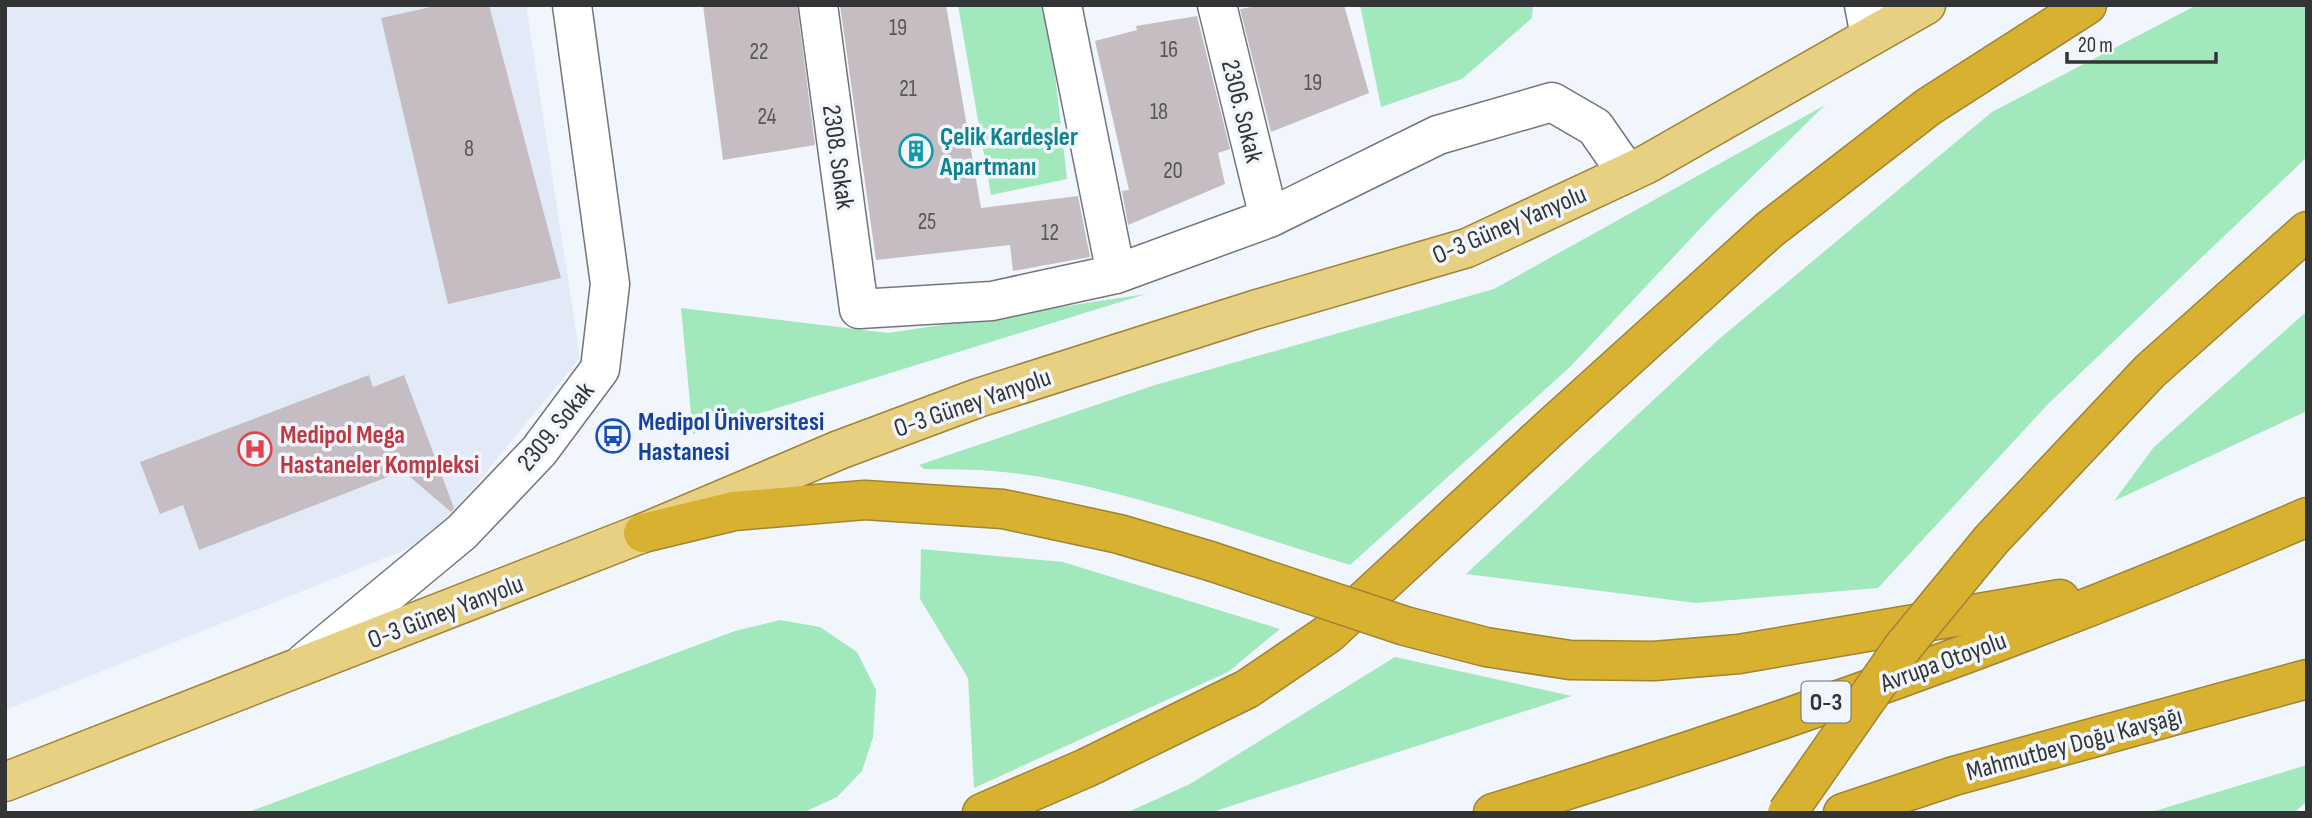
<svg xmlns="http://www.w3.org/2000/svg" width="2312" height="818" font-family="'Sofia Sans Condensed',sans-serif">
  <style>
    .built { fill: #e2eaf8 }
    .green { fill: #a2e8bd }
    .building { fill: #c5bdc1 }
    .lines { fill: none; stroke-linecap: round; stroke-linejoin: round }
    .street-casing { stroke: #72767c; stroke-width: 41 }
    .primary-casing { stroke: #9f8533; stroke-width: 41 }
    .highway-casing { stroke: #9f8533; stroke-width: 41 }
    .street { stroke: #fff; stroke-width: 38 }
    .primary { stroke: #e8d083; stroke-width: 38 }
    .highway { stroke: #d9b131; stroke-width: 38 }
    .highway-bridge-casing { stroke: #9f8533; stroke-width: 41; stroke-linecap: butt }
    .highway-bridge { stroke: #d9b131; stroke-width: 38 }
    .labels { text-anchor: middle; stroke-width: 7; stroke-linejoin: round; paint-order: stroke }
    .number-label { font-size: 23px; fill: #575659 }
    .shield { fill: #f1f5fc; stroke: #6b6e71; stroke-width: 2 }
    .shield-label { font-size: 24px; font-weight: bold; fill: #323436 }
    .street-label { font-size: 26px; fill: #323436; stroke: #f1f5fc }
    .culture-label { font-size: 26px; font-weight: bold; fill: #0d838f; stroke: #f1f5fc; text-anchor: start }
    .transit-label { font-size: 26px; font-weight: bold; fill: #164399; stroke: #f1f5fc; text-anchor: start }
    .health-label { font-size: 26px; font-weight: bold; fill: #be3a42; stroke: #f1f5fc; text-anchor: start }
  </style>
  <rect width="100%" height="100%" fill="#f1f5fc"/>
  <path class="built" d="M5 5H526L580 358 430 540 5 710Z"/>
  <path class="green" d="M958 5H1047L1067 179 991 195Z
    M1360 5H1533L1532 18 1462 79 1381 107Z
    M2197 5H2307V157L2048 404 1878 588 1696 603 1466 574 1719 339 1992 112Z
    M1825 105 1712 216 1570 367 1350 565C1248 534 1146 496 1041 477 1003 470 963 469 924 469L919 465 1155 385 1494 289Z
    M1146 294 693 434 681 308 888 333Z
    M2307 311V411L2114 501 2154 447Z
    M921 549 1063 562 1280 629 1228 672 974 788 968 678 920 599Z
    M780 620 820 627 857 652 876 690 873 737 862 771 837 797 802 813H246L735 631Z
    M1395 657 1572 696 1209 813H1126L1190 784Z
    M2307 765V801L2294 813H2148Z"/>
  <path class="building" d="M440 5H489L561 278 448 304 381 18Z
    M703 5H797L815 145 723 160Z
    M840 5H946L981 208 1078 196 1090 257 1013 271 1010 245 876 260Z
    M1263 5H1344L1369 93 1271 132 1240 9Z
    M1197 16 1230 149 1218 153 1225 184 1128 225 1122 191 1129 190 1095 41 1137 30 1136 26Z
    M369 375 373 387 404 375 454 508 451 512 403 471 199 550 183 505 160 514 140 462Z"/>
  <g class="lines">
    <defs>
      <path id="street" d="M818 5 859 309 992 301 1116 274 1269 218 1438 135 1552 102 1595 127 1627 173
        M1062 5 1116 274
        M1217 5 1269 218
        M1864 5 1870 36
        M305 662 462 532 539 451 600 369 610 284 572 5"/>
      <path id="primary" d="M5 782 643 533 839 450 978 398 1254 310 1467 248 1647 164 1926 5"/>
      <path id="highway" d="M643 533 734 511 865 500 1003 509 1119 534 1210 561
        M1991 540 2150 371 2307 231
        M1405 626 1486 647 1570 660 1654 661 1739 654 2060 599
        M982 813 1086 768 1247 689 1328 634 1549 429 1769 230 1928 107 2087 5
        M1493 813C1769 729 2042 632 2307 517
        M1843 813 1954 776 2307 679"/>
    </defs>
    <use href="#street" class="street-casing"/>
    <use href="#primary" class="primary-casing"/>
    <use href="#highway" class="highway-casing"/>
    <use href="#street" class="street"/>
    <use href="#primary" class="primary"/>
    <use href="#highway" class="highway"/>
    <defs>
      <path id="highway-bridge" d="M1210 561 1405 626
        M1787 813 1903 647 1991 540"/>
    </defs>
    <use href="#highway-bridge" class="highway-bridge-casing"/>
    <use href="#highway-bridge" class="highway-bridge"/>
  </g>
  <defs>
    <symbol id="building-ring" viewBox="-11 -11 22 22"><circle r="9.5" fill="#f1f5fc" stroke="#0f9aa8" stroke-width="1.5"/><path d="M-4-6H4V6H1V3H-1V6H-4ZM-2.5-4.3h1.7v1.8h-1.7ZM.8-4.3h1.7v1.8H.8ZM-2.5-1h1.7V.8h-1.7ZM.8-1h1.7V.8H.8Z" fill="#0f9aa8"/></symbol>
    <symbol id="bus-ring" viewBox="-11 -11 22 22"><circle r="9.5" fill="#f1f5fc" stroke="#1a4fb4" stroke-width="1.5"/><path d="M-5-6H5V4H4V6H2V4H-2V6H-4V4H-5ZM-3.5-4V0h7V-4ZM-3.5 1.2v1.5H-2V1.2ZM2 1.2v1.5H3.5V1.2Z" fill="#1a4fb4"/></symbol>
    <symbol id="hospital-ring" viewBox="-11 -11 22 22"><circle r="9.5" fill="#f1f5fc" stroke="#e0444e" stroke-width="1.5"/><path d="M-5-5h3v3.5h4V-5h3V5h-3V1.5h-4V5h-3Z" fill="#e0444e"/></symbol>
  </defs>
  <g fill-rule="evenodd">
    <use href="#building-ring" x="897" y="132" width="38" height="38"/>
    <use href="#bus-ring" x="594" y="417" width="38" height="38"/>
    <use href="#hospital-ring" x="236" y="430" width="38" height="38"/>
  </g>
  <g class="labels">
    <g class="number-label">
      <text x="898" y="35">19</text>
      <text x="1169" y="57">16</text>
      <text x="759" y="59">22</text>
      <text x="1313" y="90">19</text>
      <text x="908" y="96">21</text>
      <text x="1159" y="119">18</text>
      <text x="767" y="124">24</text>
      <text x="469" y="156">8</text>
      <text x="1173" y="178">20</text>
      <text x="927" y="229">25</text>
      <text x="1050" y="240">12</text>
    </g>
    <rect class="shield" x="1801.5" y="681.5" width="49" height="41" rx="5"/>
    <g class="shield-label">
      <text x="1826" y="710">O-3</text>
    </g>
    <g class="street-label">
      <text transform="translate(1243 111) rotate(76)" y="9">2306. Sokak</text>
      <text transform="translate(839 157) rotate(82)" y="9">2308. Sokak</text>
      <text transform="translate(1509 224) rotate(-23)" y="9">O-3 Güney Yanyolu</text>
      <text transform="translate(972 402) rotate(-19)" y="9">O-3 Güney Yanyolu</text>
      <text transform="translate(555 426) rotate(-51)" y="9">2309. Sokak</text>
      <text transform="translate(445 611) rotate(-21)" y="9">O-3 Güney Yanyolu</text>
      <text transform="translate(1943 661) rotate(-20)" y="9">Avrupa Otoyolu</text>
      <text transform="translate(2074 743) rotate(-15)" y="9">Mahmutbey Doğu Kavşağı</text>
    </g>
    <g class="culture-label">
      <text x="940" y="145">Çelik Kardeşler<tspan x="940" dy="30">Apartmanı</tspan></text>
    </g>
    <g class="transit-label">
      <text x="638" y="430">Medipol Üniversitesi<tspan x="638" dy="30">Hastanesi</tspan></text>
    </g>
    <g class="health-label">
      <text x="280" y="443">Medipol Mega<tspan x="280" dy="30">Hastaneler Kompleksi</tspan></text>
    </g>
  </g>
  <rect width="2312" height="818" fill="none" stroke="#323436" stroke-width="14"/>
  <path d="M2067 52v10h149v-10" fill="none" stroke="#323436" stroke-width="3.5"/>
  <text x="2078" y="52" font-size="21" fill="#323436" stroke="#f1f5fc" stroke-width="5" paint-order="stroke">20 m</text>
</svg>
